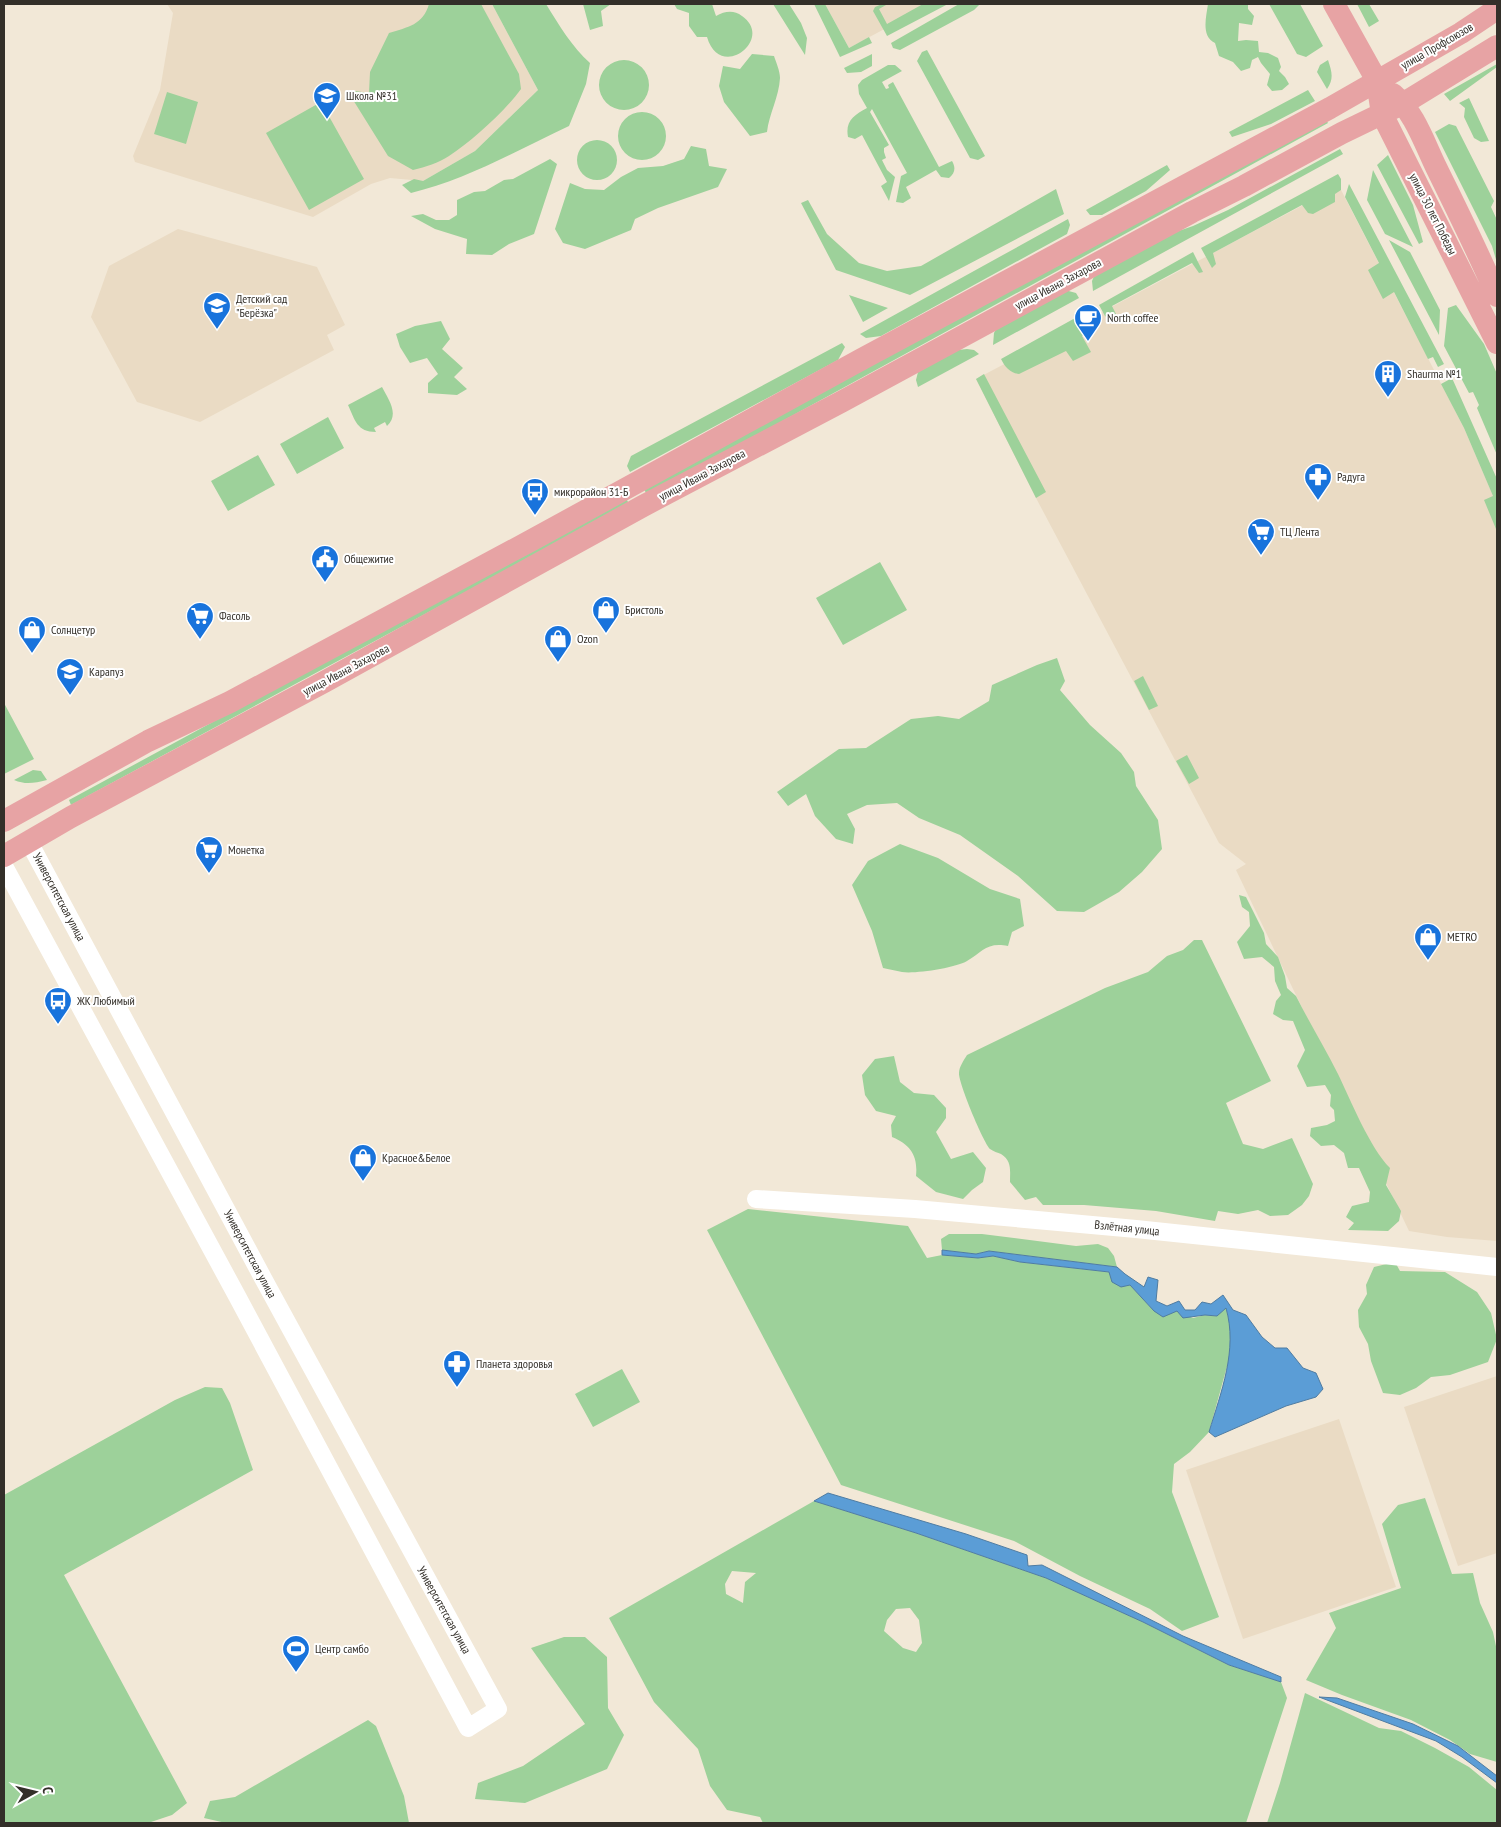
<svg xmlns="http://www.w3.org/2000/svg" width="1501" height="1827" font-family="'PT Sans Narrow',sans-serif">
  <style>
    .built { fill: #eadbc4 }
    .green { fill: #9dd19a; fill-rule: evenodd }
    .water { fill: #5b9dd6; stroke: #4f7ca2 }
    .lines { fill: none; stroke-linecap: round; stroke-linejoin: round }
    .minor { stroke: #fff; stroke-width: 18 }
    .major { stroke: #e7a3a4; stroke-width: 22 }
    .labels { text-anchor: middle; stroke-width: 4; stroke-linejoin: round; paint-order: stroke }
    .street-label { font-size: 12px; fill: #332f29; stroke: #fff }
    .poi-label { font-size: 12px; fill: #332f29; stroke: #fff; text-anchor: start }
  </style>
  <rect width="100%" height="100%" fill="#f2e8d7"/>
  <path class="built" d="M167 4H492L538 90 475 151 423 181 390 178 371 184 313 217 135 162 133 156 160 90 173 13Z
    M825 4H931L849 48Z
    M1339 186 1464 428 1497 505V1241L1447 1237 1409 1231 1236 870 1246 864 1219 843 1036 498 976 379Z
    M178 229 317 267 345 325 327 335 334 350 200 422 137 402 91 317 109 266Z
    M1497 1376V1553L1458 1566 1404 1407Z
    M1339 1419 1396 1587 1243 1639 1186 1470Z"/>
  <path class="green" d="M429 4H481L519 74 521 89C505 111 472 141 449 156 438 163 426 167 413 170L388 156 350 95 355 91 369 93 370 72 389 33C408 27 423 25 429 4Z
    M492 4H546C559 25 572 47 590 63L586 84 569 126C518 150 466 180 411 193L402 185 414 179 423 181 475 151 538 90Z
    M583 4H611L601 11 603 26 590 30Z
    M674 4H712L716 16C725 11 734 10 742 16 775 39 720 82 707 37H697L689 26V13L677 9Z
    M773 4H789L801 23 807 38 805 55Z
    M814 4H825L849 48 869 37 872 43 840 57Z
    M882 4 886 5 879 9 887 24 923 4H948L887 36 873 11 875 7Z
    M959 4H980L974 10 900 50 893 48 891 43Z
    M1208 4H1248V9L1254 16 1252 25 1239 23 1238 41 1246 40 1258 41 1259 52 1268 53 1278 58 1281 67 1279 71 1285 77 1289 84 1282 90 1272 91 1267 85 1270 74 1261 63 1258 57 1252 60 1250 68 1241 71 1233 62 1219 56 1215 43C1201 36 1206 18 1208 4Z
    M1269 4H1300L1323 46 1306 57 1297 54Z
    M1357 4H1369L1379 21 1369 27Z
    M927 50 985 156 978 160 970 158 917 61 922 52Z
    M752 54 774 56C776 62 780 71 780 78 779 97 769 114 767 132L750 136 724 102 719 86 723 66 740 69Z
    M872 54V66L861 72 847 73 844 68Z
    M599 85a25 25 0 1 1 50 0a25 25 0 1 1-50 0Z
    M1328 60C1332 72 1334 79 1327 89L1317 72 1320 65Z
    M1497 64V67L1450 101 1444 94Z
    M888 65H895L902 71 882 82 886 89 889 88 888 85 893 82 939 167 952 161C956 168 955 173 949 178L941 177 936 170 906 187 911 198 903 203 896 202 901 176 907 173 872 109 870 112 889 145 884 148V152L886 158 882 160 887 170 895 177 889 201 881 186 887 182 862 135 855 139 848 137C845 121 854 115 867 108L859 94 858 85 862 80Z
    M1308 90 1315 101 1271 124 1232 137 1229 132Z
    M167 92 198 102 186 144 154 134Z
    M1469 98 1489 141 1481 142 1474 138 1464 117 1465 108 1459 103Z
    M321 102 364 179 309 210 266 133Z
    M618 136a24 24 0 1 1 48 0a24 24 0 1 1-48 0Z
    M1324 117 1328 123 647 495 644 489Z
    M1449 124 1456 126 1494 201 1491 207 1497 220V263L1492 246 1435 132Z
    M577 160a20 20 0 1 1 40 0a20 20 0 1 1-40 0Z
    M691 146 706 149 709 166 727 169 718 187 658 208 635 219 631 230 585 249 563 243 555 229 570 183 585 189 604 190 621 177 638 168 663 166 684 159Z
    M1340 149 1343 154 1093 291 1092 281 1095 274 1170 234 1193 226 1228 210Z
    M1388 155 1413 205 1423 242 1419 244 1377 165Z
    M550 159 557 164 534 234 509 244 492 255 466 254 467 239 435 229 411 216 423 214 436 220H449L457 215V200L474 192 485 191 504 180 513 179Z
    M1167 165 1170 170 1146 191 1102 215H1090L1086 210Z
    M1373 170 1413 247 1385 234 1367 200Z
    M1338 174 1341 179V190L1335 194V202L1313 214 1308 213 1302 205 1213 253 1216 264 1212 268 1201 248Z
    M1349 184 1444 364 1438 367 1433 357 1428 359 1394 292 1383 299 1368 270 1379 263 1345 197Z
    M1056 189 1064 214 910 295 836 270 801 203 808 200 827 234 859 263 887 271 921 266Z
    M1068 219 1070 225 1067 234 881 336 866 338 860 334Z
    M1389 240 1410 252 1440 310 1439 335Z
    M1193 252 1203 272 1199 273 1192 263 1112 306 1118 318 1109 319 1105 316 1099 305Z
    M1065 290 1076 293 1079 298 993 345 994 333 997 327Z
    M849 295 888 308 863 322Z
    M1456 305 1484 344 1497 374V455L1477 408 1479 405 1473 392 1469 393 1444 346 1448 308Z
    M1086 312 1095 328 1082 336 1091 352 1073 361 1066 351 1019 374C1010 373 1005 367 1001 359Z
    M441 321 450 339 442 349 463 368 454 377 467 389 457 395 428 393V383L438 374 427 358 410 363 400 347 396 334 415 326Z
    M842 343 845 347 838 360 630 472 627 466 631 456Z
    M967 349 974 350 979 354 918 387 916 380 918 372 958 350Z
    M984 374 1046 492 1036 498 976 379Z
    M1452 378 1497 479V529H1496L1484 500 1493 496 1464 428 1441 384Z
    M382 387C388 399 400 414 387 426L385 422 374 428 376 432C357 432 355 420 348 405Z
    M328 417 344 448 297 474 280 444Z
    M258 455 275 485 228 511 211 481Z
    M626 498 629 504 71 805 69 800Z
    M880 562 907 610 843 645 816 598Z
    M1057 658 1065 681 1060 690 1090 725 1121 753 1134 772 1136 786 1158 820 1162 849 1142 872 1119 892 1084 912 1057 911 1018 876 960 835 919 818 897 803 867 805 847 814 855 829 853 844 836 839 815 816 806 794 788 806 777 792 839 749 866 748 911 719 938 716 959 719 989 701 992 685 1037 665Z
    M1143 676 1158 706 1149 710 1134 681Z
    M4 703 34 759 4 774Z
    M1187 755 1199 778 1189 784 1176 761Z
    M33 770 41 771 47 780C34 783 26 785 14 780Z
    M900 844 938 858 990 889 1020 899 1024 926 1012 932 1008 946C986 942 983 952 967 961 955 968 915 974 902 972 896 971 889 969 883 968L872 931 852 885 868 861Z
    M1239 895 1246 897 1264 933 1266 944 1278 957 1285 976 1287 988 1296 996C1309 1022 1325 1048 1338 1074 1351 1101 1370 1148 1390 1168L1386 1185 1401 1211 1399 1221 1388 1231 1348 1230 1354 1223 1346 1217 1352 1206 1369 1202 1370 1192 1359 1168H1348L1344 1153 1334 1145 1321 1146 1310 1136 1311 1128 1327 1125 1335 1121 1334 1110 1330 1106 1331 1095 1325 1085 1307 1087 1297 1066 1305 1050 1293 1021 1283 1020 1273 1014 1276 1001 1281 995 1275 981 1274 967 1262 957 1244 959 1237 942 1250 926 1249 912 1242 907Z
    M1194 940H1202L1271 1081 1226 1103 1243 1144 1263 1149 1292 1138 1313 1184 1309 1196 1302 1205 1288 1215 1270 1216 1258 1210 1238 1214 1218 1211 1215 1221 1156 1211 1084 1205H1043L1036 1197 1025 1200 1010 1182C1010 1170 1012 1161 1001 1154 998 1153 993 1151 990 1149 983 1142 958 1082 959 1073 959 1067 964 1060 967 1055L1105 988 1148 972 1167 956 1183 950Z
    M894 1056 900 1082 914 1093 934 1095 946 1108V1118L936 1132 951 1159 973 1152 986 1168 983 1182 972 1190 963 1199 936 1192 916 1176C918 1156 911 1145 892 1137L891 1125 896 1116 876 1111 865 1095 862 1075 875 1059Z
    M748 1209 908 1226 927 1258 942 1255 978 1258 993 1256 1020 1262 1109 1272 1130 1285 1154 1311H1177L1193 1318 1205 1315 1216 1316 1226 1308 1231 1326V1352L1209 1432 1190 1452 1174 1464 1172 1492 1219 1617 1182 1631 1150 1609 1080 1576 1014 1541 841 1485 707 1230Z
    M949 1234H982L1076 1246 1098 1244 1108 1248 1114 1256 1117 1267 989 1251 976 1254 942 1250 941 1239Z
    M1395 1262 1400 1271 1445 1272 1477 1292 1491 1313 1497 1339 1488 1362 1450 1375 1431 1377 1416 1388 1400 1395 1383 1393 1371 1361 1368 1344 1359 1327 1358 1310 1367 1294 1366 1285 1374 1267Z
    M622 1369 640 1402 593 1427 575 1394Z
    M205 1387 222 1388 230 1403 253 1470 64 1575 187 1803 172 1815 148 1823H4V1495L175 1400Z
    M1425 1498 1452 1574 1473 1573 1480 1603 1493 1632 1497 1651V1762L1470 1754 1450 1740 1411 1720 1342 1695 1306 1680 1336 1628 1329 1613 1401 1588 1382 1524 1398 1505Z
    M814 1501 916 1533 1046 1578 1143 1622 1229 1665 1281 1682 1287 1698 1246 1823H763L760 1817 727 1810 710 1786 698 1749 654 1702 609 1618ZM732 1571 756 1573 745 1582 743 1603 726 1594 725 1584ZM910 1608 919 1620 922 1643 916 1652 903 1648 884 1631 887 1620 896 1609Z
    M564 1637H585L607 1657 608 1708 624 1735 607 1769 525 1803 475 1799 478 1783 523 1766 585 1724 531 1648Z
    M1305 1693 1379 1728 1401 1731 1435 1748 1469 1767 1497 1790V1823H1267L1280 1783Z
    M368 1720 376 1726 404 1796 409 1823H226L204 1818 210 1801 235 1797Z"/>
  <path class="water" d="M942 1250 976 1254 989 1251 1117 1267 1125 1274 1144 1287 1148 1277 1158 1280 1156 1301 1167 1306 1179 1301 1185 1310H1195L1202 1302 1211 1304 1223 1295 1233 1310 1246 1315 1262 1337 1275 1348H1287L1303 1368 1316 1373 1323 1389 1316 1397 1286 1406 1215 1437 1209 1432C1221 1392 1238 1350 1226 1308L1217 1316 1205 1315 1183 1318 1177 1311 1163 1317 1154 1311 1130 1285 1121 1287 1112 1282 1109 1272 1020 1262 993 1256 978 1258 942 1255Z
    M828 1493 966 1534 1027 1555 1028 1566 1042 1565 1183 1636 1281 1677V1682L1229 1665 1143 1622 1046 1578 916 1533 814 1501Z
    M1319 1697 1337 1698 1413 1724 1458 1746 1497 1776V1783L1462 1757 1436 1741Z"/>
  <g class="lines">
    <path class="minor" d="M4 866 237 1296 468 1728 498 1709 264 1280 29 842
      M756 1199 915 1209 1136 1229 1497 1267"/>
    <path class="major" d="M1334 4 1377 81 1382 114 1497 343
      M1393 94C1414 112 1424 142 1436 167 1457 210 1478 252 1497 296
      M4 821 148 741 230 702 532 540 862 359 1330 108 1461 33 1497 9
      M4 856 71 817 324 682 643 506 841 402 1192 212 1244 186 1342 133 1404 103 1497 46"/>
  </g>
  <defs>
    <symbol id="school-pin" viewBox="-11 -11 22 30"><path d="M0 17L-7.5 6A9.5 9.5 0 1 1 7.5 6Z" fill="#1873dc" stroke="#fff"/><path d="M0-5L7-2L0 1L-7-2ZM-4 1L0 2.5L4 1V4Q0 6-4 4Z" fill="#fff"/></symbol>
    <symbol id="cafe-pin" viewBox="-11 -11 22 30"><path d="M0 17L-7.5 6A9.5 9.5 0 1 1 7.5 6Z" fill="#1873dc" stroke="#fff"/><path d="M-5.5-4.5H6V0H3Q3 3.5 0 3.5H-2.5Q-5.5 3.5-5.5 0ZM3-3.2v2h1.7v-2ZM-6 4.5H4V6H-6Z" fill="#fff"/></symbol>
    <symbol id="building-pin" viewBox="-11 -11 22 30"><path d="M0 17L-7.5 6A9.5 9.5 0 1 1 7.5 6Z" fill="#1873dc" stroke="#fff"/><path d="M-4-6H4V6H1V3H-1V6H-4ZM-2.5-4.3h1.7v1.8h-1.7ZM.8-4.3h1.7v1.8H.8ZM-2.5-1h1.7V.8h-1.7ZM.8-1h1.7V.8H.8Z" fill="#fff"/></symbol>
    <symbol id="pharmacy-pin" viewBox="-11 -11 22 30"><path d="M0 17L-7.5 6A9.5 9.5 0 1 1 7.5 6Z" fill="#1873dc" stroke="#fff"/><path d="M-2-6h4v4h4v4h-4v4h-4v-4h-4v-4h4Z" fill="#fff"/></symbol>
    <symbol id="bus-pin" viewBox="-11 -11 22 30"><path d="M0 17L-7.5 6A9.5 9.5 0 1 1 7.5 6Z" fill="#1873dc" stroke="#fff"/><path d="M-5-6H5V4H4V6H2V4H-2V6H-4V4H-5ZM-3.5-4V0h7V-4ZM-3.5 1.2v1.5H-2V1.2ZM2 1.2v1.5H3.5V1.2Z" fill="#fff"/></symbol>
    <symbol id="supermarket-pin" viewBox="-11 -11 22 30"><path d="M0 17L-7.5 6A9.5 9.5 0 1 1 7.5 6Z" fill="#1873dc" stroke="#fff"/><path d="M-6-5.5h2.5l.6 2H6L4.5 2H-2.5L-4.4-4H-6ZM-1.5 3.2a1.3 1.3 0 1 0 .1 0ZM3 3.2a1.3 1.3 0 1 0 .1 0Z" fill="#fff"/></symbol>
    <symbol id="civic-pin" viewBox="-11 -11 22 30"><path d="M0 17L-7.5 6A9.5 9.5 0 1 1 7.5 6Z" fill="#1873dc" stroke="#fff"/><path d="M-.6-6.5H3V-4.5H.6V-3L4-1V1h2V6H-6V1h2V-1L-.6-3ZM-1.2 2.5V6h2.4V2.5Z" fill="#fff"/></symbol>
    <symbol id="shop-pin" viewBox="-11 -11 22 30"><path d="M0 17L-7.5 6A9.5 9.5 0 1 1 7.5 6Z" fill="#1873dc" stroke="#fff"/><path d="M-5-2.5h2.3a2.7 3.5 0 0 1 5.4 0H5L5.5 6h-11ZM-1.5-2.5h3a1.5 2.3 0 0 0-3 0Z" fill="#fff"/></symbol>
    <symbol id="stadium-pin" viewBox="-11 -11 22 30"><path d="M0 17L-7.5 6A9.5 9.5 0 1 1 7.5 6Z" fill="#1873dc" stroke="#fff"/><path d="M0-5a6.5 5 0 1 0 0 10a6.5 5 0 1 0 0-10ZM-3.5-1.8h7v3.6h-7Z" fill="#fff"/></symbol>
  </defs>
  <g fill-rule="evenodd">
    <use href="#school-pin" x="311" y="80" width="32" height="43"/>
    <use href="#school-pin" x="201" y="290" width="32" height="43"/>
    <use href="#cafe-pin" x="1072" y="302" width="32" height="43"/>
    <use href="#building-pin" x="1372" y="358" width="32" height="43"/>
    <use href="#pharmacy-pin" x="1302" y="461" width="32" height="43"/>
    <use href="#bus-pin" x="519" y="476" width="32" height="43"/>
    <use href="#supermarket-pin" x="1245" y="516" width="32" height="43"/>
    <use href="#civic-pin" x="309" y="543" width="32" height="43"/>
    <use href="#shop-pin" x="590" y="594" width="32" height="43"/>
    <use href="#supermarket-pin" x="184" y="600" width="32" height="43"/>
    <use href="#shop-pin" x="16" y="614" width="32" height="43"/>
    <use href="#shop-pin" x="542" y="623" width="32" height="43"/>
    <use href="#school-pin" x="54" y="656" width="32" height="43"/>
    <use href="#supermarket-pin" x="193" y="834" width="32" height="43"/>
    <use href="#shop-pin" x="1412" y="921" width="32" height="43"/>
    <use href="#bus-pin" x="42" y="985" width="32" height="43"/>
    <use href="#shop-pin" x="347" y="1142" width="32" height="43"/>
    <use href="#pharmacy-pin" x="441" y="1348" width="32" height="43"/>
    <use href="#stadium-pin" x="280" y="1633" width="32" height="43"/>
  </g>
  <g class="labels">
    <g class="street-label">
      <text transform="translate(1437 46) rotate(-30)" y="4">улица Профсоюзов</text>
      <text transform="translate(1433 214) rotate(63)" y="4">улица 30 лет Победы</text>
      <text transform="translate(1058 284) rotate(-28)" y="4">улица Ивана Захарова</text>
      <text transform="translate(702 475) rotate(-28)" y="4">улица Ивана Захарова</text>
      <text transform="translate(346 670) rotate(-28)" y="4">улица Ивана Захарова</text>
      <text transform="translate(59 897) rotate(62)" y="4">Университетская улица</text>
      <text transform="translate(1127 1228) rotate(6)" y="4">Взлётная улица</text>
      <text transform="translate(250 1254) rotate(62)" y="4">Университетская улица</text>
      <text transform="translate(444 1610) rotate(61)" y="4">Университетская улица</text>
    </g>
    <g class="poi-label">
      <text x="346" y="100">Школа №31</text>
      <text x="236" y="303">Детский сад<tspan x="236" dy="14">"Берёзка"</tspan></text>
      <text x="1107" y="322">North coffee</text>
      <text x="1407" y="378">Shaurma №1</text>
      <text x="1337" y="481">Радуга</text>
      <text x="554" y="496">микрорайон 31-Б</text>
      <text x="1280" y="536">ТЦ Лента</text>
      <text x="344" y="563">Общежитие</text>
      <text x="625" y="614">Бристоль</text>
      <text x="219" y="620">Фасоль</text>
      <text x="51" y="634">Солнцетур</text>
      <text x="577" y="643">Ozon</text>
      <text x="89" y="676">Карапуз</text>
      <text x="228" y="854">Монетка</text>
      <text x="1447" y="941">METRO</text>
      <text x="77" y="1005">ЖК Любимый</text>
      <text x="382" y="1162">Красное&amp;Белое</text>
      <text x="476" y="1368">Планета здоровья</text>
      <text x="315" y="1653">Центр самбо</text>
    </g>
  </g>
  <rect width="1501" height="1827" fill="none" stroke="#332f29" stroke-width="10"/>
  <g transform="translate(35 1792) rotate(82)" stroke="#ffffff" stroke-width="4" paint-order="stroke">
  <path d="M0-4L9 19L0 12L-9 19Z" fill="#332f29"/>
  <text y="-8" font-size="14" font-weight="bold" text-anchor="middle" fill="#332f29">С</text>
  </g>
</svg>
